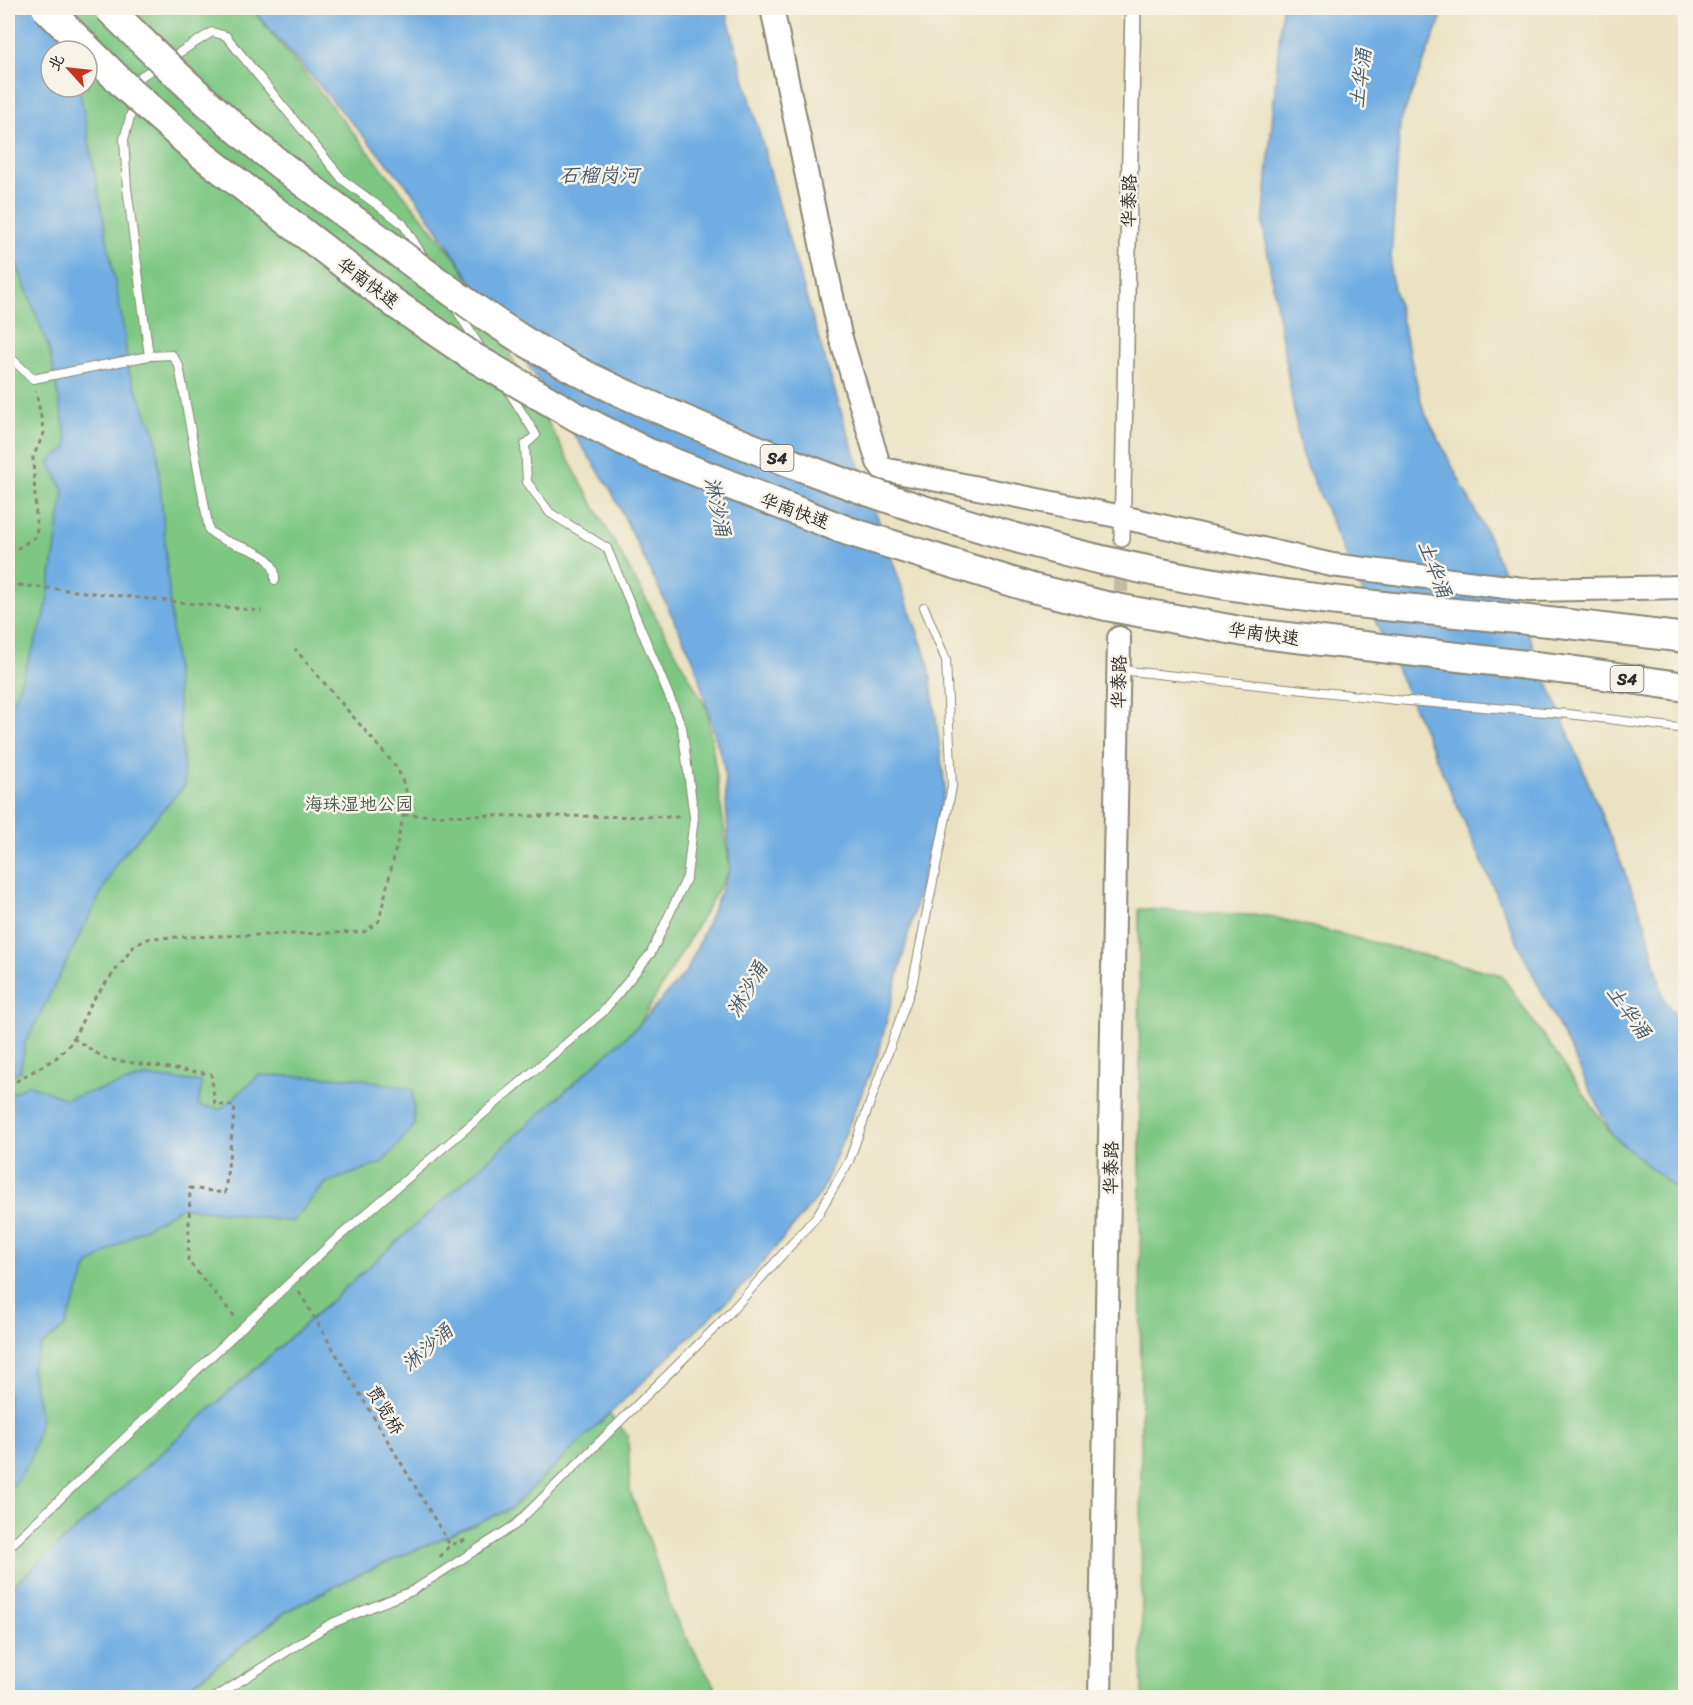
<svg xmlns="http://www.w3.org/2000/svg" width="1693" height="1705" font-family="Sriracha,'LXGW WenKai TC',sans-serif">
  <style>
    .green { fill: #7ec783; stroke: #547957; stroke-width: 1.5; fill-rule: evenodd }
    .water { fill: #71ade2; stroke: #4e6c86; stroke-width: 1.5 }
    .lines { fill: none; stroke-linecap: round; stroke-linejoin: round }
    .street-tunnel { stroke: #c4bda3; stroke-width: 15; stroke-dasharray: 15 8; stroke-linecap: butt }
    .lane-casing { stroke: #8a8676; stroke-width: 10 }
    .street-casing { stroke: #8a8676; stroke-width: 18 }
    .secondary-casing { stroke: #8a8676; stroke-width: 26 }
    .highway-casing { stroke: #8a8676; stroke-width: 32 }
    .path { stroke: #8a8676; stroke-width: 3; stroke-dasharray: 4.5 4.5; stroke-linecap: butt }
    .lane { stroke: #fff; stroke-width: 8 }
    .street { stroke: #fff; stroke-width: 15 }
    .secondary { stroke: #fff; stroke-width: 22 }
    .highway { stroke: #fff; stroke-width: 28 }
    .highway-bridge-casing { stroke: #8a8676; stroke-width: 32; stroke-linecap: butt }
    .path-bridge { stroke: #8a8676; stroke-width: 3; stroke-dasharray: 4.5 4.5; stroke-linecap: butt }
    .highway-bridge { stroke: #fff; stroke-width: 28 }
    .labels { text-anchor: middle; stroke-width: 5; stroke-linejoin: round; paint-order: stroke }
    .shield { fill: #f7f3e8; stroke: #686764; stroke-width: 1.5 }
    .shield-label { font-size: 16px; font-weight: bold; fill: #2b2b2b }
    .street-label { font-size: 18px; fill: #2b2b2b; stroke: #f7f3e8 }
    .park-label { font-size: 18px; fill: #445a45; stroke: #f7f3e8 }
    .water-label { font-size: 20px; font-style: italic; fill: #44586b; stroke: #f7f3e8 }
  </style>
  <rect width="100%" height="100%" fill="#f7f3e8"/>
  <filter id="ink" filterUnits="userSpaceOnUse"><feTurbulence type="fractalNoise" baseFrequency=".0167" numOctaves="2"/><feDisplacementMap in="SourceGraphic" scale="12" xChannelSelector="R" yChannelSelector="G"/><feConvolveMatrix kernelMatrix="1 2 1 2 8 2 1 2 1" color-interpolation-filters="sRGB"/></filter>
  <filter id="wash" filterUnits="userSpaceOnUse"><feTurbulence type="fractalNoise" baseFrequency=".008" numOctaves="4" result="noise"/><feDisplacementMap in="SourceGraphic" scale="24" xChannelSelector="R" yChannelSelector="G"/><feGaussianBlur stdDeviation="1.35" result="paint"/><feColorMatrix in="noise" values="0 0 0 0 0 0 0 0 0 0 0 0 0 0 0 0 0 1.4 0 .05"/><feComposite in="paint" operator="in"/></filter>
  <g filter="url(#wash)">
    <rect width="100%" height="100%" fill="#eae2c1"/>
    <path class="green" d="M8 8H251L458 261 707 709 730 869 639 1025 8 1590ZM51 51H87V87H51Z
      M1139 909 1269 916 1501 975 1613 1136 1685 1197V1697H1142Z
      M609 1414 628 1436 630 1492 650 1542 671 1610 720 1697 176 1698 287 1611 353 1577 510 1509Z"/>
    <path class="water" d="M8 8H64L72 51H51V87H79L124 330 128 370 156 435 185 785 117 862 25 1044 20 1071 8 1077V699L14 700 45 615 64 491 49 462 68 446 49 349 8 241Z
      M251 8H725L787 233 845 425 929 665 945 788 879 1051 821 1193 745 1284 510 1509 353 1577 287 1611 176 1697H8V1590L639 1025 687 971 730 869 724 767 694 661 610 488 411 190Z
      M1282 8H1445L1400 123 1390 272 1423 409 1491 542 1646 925 1664 1000 1685 1028V1197L1613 1136 1521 950 1301 453 1263 225Z
      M259 1075 359 1078 413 1090 414 1126 382 1163 326 1183 292 1222 182 1207 133 1235 88 1266 65 1327 40 1347 31 1369 41 1418 30 1461 8 1492V1096L28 1084 65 1099 146 1077 202 1082 198 1106 221 1109Z"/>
  </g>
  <g filter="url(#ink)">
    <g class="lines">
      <path class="street-tunnel" d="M1119 638 1122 539"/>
      <defs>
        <path id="lane" d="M169 59 212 32 226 36 343 180 403 224 424 258
          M137 88 140 77 159 65
          M456 309 483 352
          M8 344 11 358 33 379 149 356 127 188 124 139 134 103
          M149 356 172 355 179 366 209 530C230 551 277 545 275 580
          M1120 670 1396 700 1569 714 1686 729
          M8 1548 335 1240 602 1013 651 953 687 877 694 817 682 727 607 548 550 513 527 482 525 445 536 435 506 387
          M1103 1691 1122 1698
          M214 1698 330 1624 412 1591 515 1525 726 1317 817 1216 849 1161 912 986 952 787 946 660 924 607"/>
        <path id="street" d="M1122 539 1133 8"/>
        <path id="secondary" d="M772 8 840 335 878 462 883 469 1122 517 1332 565 1530 590 1686 587
          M1100 1698 1119 638"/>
        <path id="highway" d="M1569 624 1686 638
          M1569 670 1686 687"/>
      </defs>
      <use href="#lane" class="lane-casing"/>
      <use href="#street" class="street-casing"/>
      <use href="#secondary" class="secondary-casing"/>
      <use href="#highway" class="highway-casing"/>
      <path class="path" d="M8 545 18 548 37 536 33 457 44 433 36 391
        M8 584 19 585
        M404 815 681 817
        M73 1038 106 1059 211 1074 215 1104 235 1106 225 1193 190 1188 188 1261 235 1317
        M8 1086 56 1058 71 1043 93 1000 134 946 150 938 364 932 379 921 408 796 398 769 295 649
        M299 1292 450 1545
        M440 1557 450 1545 466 1540"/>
      <use href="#lane" class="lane"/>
      <use href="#street" class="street"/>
      <use href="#secondary" class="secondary"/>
      <use href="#highway" class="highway"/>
      <defs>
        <path id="highway-bridge" d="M46 8 129 90 201 154 394 303 473 357 575 416 646 452 848 531 1032 588 1106 606 1245 632 1569 670
          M108 8C154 53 201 99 251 141 295 178 342 211 388 245 431 277 475 310 521 339 588 381 663 411 735 441 902 509 1073 562 1252 589 1357 606 1464 613 1569 624"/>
      </defs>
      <use href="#highway-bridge" class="highway-bridge-casing"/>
      <path class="path-bridge" d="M19 585 262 611"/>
      <use href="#highway-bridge" class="highway-bridge"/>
    </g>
  </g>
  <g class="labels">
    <g class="shield">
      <rect x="760.5" y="445" width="33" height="26" rx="4.5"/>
      <rect x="1610.5" y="666" width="33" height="26" rx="4.5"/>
    </g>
    <g class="shield-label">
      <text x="777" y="464">S4</text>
      <text x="1627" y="685">S4</text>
    </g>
    <g class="street-label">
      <text transform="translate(1129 201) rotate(-89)" y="6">华泰路</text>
      <text transform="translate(368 283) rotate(37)" y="6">华南快速</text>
      <text transform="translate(795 511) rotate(20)" y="6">华南快速</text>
      <text transform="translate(1264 634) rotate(8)" y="6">华南快速</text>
      <text transform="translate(1119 682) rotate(-89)" y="6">华泰路</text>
      <text transform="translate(1111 1168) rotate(-89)" y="6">华泰路</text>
      <text transform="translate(385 1410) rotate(59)" y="6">贯览桥</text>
    </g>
    <g class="park-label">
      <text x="359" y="810">海珠湿地公园</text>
    </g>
    <g class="water-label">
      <text transform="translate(1360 78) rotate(-83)" y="7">土华涌</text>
      <text x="599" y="182">石榴岗河</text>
      <text transform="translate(718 507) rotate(78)" y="7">淋沙涌</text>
      <text transform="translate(1435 569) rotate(69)" y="7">土华涌</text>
      <text transform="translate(747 989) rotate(-60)" y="7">淋沙涌</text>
      <text transform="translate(1629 1012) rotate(54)" y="7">土华涌</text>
      <text transform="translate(427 1347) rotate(-41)" y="7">淋沙涌</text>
    </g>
  </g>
  <rect width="1693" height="1705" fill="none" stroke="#f7f3e8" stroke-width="30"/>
  <g transform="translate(69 69) rotate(297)"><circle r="28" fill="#f7f3e8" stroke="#a5a39c" stroke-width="1.5"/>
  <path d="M0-4.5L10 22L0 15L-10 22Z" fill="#c8321e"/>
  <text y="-9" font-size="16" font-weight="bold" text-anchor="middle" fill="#2b2b2b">北</text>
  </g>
</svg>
